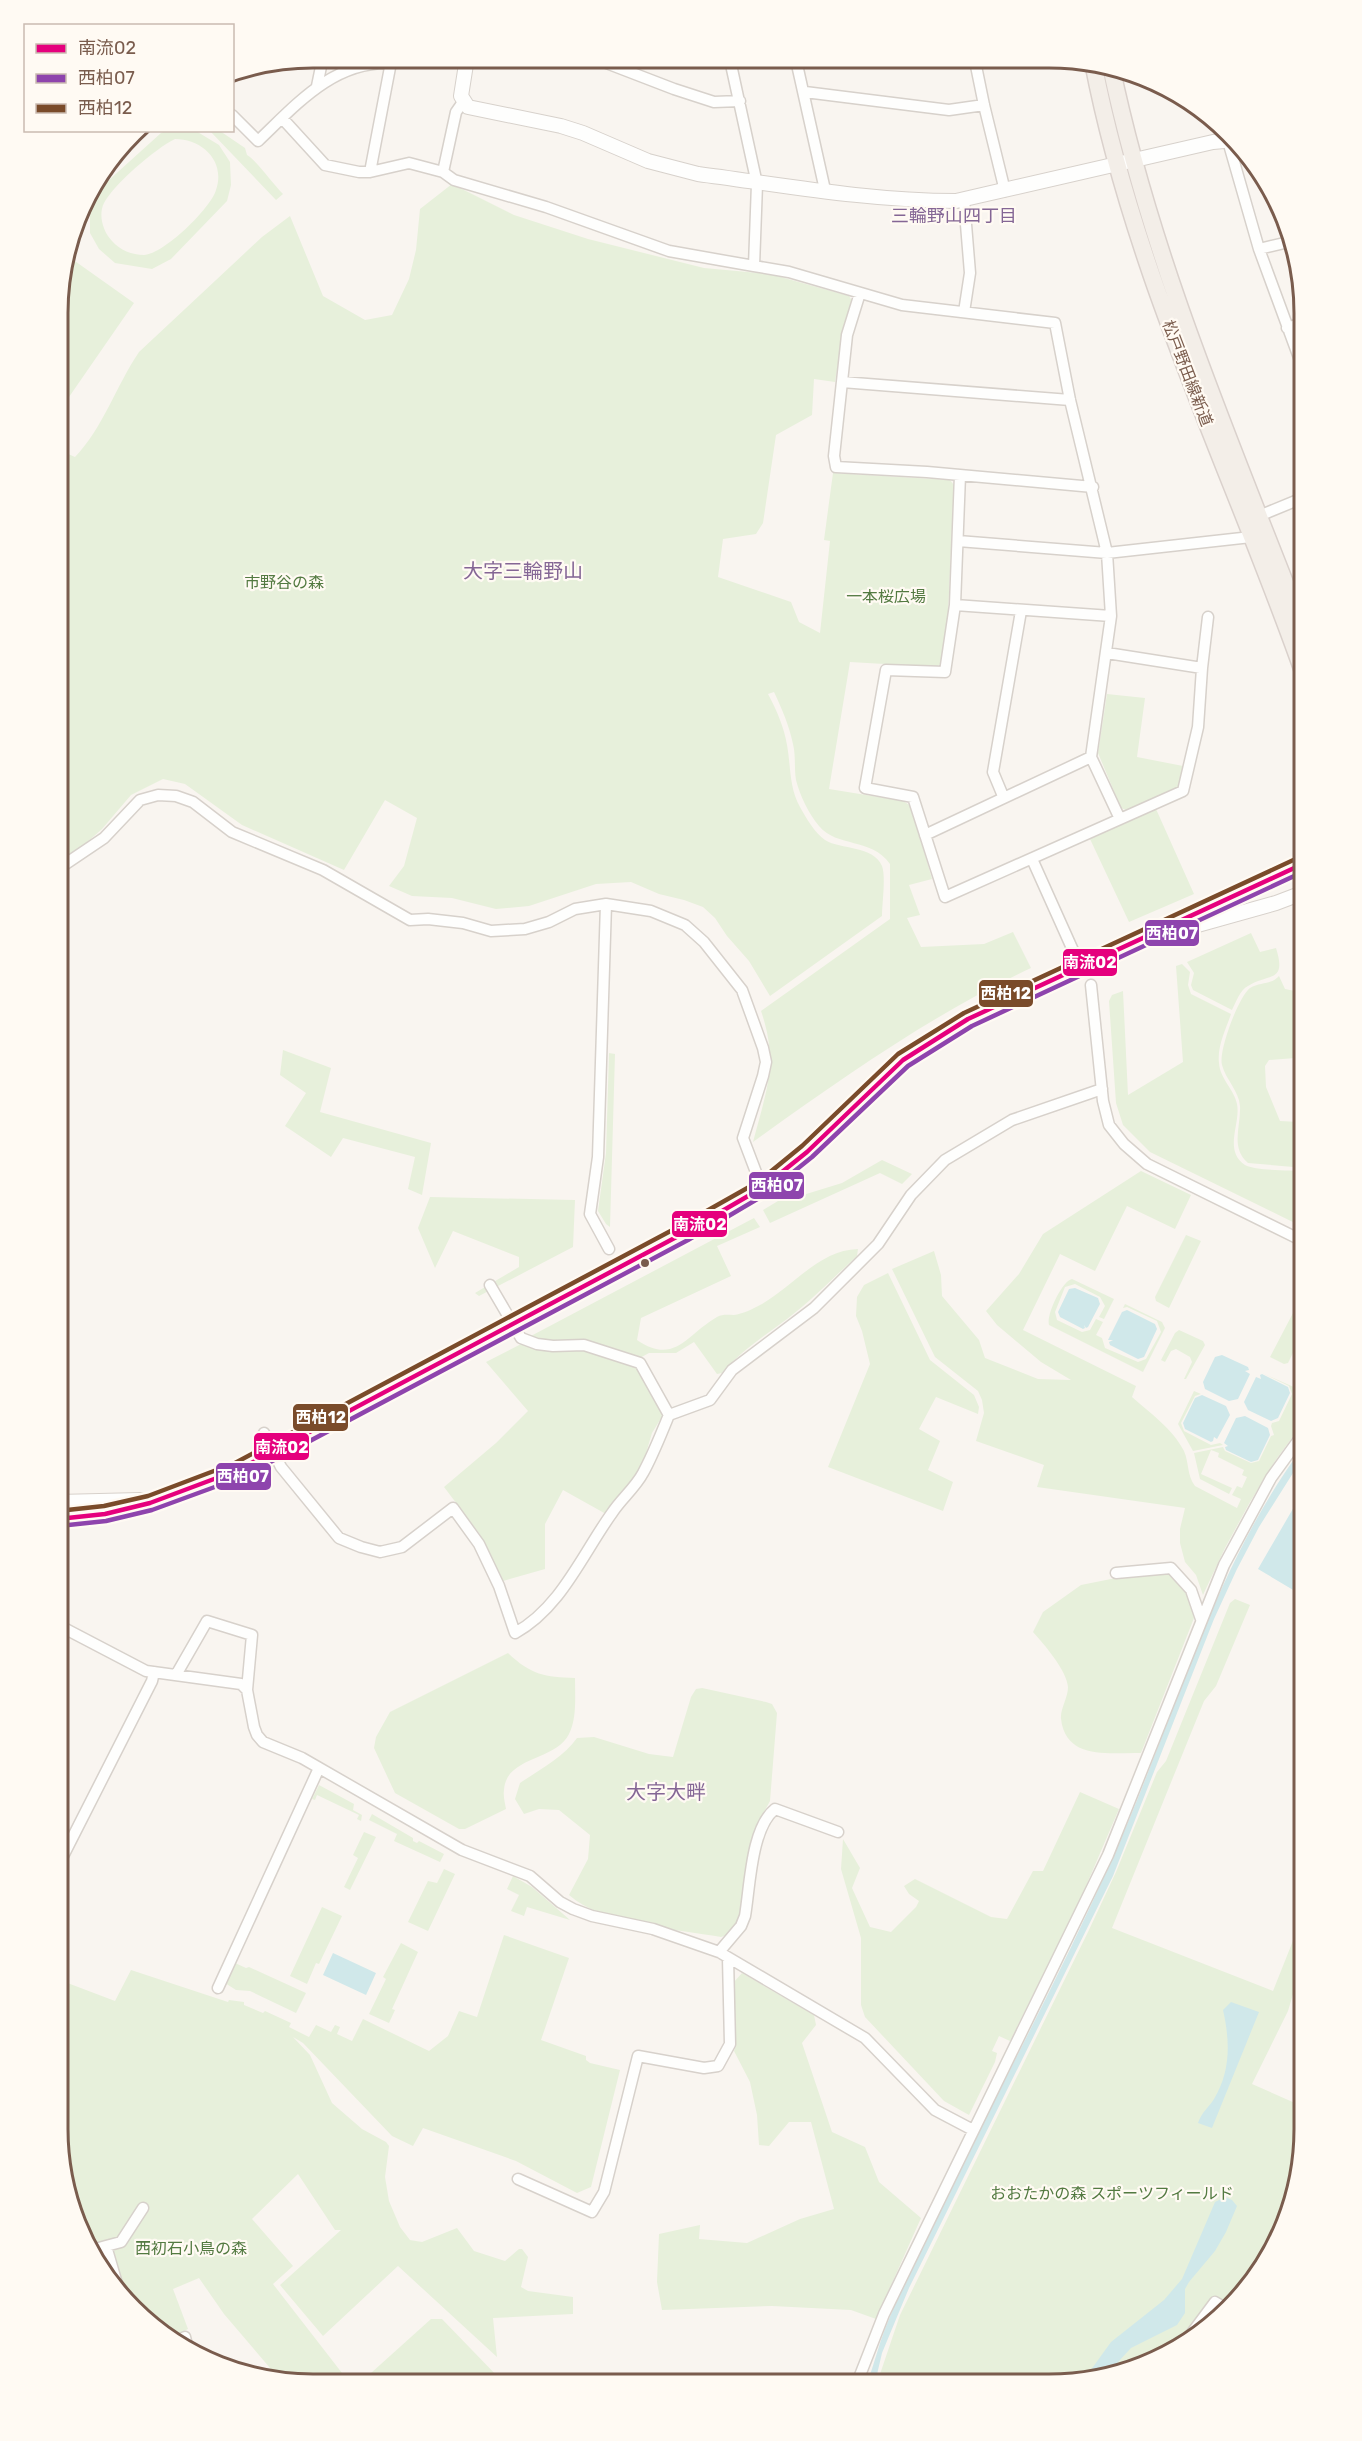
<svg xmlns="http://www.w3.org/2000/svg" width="1362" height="2441" font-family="Rubik,'Noto Sans JP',sans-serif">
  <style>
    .green { fill: #e7f0db; fill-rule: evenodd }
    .water { fill: #d0e8ea }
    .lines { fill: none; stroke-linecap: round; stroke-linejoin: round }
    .minor-casing { stroke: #d7d1cb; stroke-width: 13 }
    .tertiary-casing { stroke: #d7d1cb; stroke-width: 16 }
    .primary-casing { stroke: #dad1cc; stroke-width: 19 }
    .minor { stroke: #fefefd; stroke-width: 10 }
    .tertiary { stroke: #fefefd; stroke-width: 14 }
    .primary { stroke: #f3eee8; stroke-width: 16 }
    .bus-1-casing { stroke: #fffaf3; stroke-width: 9 }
    .bus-2-casing { stroke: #fffaf3; stroke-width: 9 }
    .bus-3-casing { stroke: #fffaf3; stroke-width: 9 }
    .bus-1 { stroke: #e5007d; stroke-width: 4.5 }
    .bus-2 { stroke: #8e44ad; stroke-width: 4.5 }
    .bus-3 { stroke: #7a4b2a; stroke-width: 4.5 }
    .bus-dot { fill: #7a5c4d; stroke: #fffaf3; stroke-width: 2 }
    .labels { text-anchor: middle; stroke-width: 4.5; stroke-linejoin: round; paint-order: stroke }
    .street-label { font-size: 16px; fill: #7a5c4d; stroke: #fffaf3 }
    .park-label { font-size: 16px; fill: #537a41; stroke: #fffaf3 }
    .neighbourhood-label { font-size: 18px; fill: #846695; stroke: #fffaf3 }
    .quarter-label { font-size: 20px; fill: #846695; stroke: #fffaf3 }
    .rim { fill: none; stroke: #7a5c4d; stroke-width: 3 }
    .line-badge { stroke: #fffaf3; stroke-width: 2 }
    .badge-label { font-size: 16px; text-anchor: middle; font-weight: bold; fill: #fff }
  </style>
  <rect width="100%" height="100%" fill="#f9f5f0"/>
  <path class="green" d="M168 130 196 131 219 145 230 162 231 185 227 201 171 259 152 269 115 263 99 249 90 233V209L98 190 161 133ZM175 139C202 139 226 161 216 190 211 208 164 254 144 255 132 255 120 250 112 241 103 232 98 215 104 203 114 184 156 148 175 139Z
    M210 131H220L245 148 247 155C256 160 273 184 283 194L276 200Z
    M452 184 514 215 588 239 704 268 770 274 849 296 853 302 843 332 835 382 814 379 812 415 776 435 763 523 756 534 723 539 718 577 791 602 799 622 820 633 830 541 824 540 833 473 950 480 954 485 947 635 942 663 936 667 850 662 829 789 903 801 911 806 932 879 909 885 920 915 907 918 921 947 984 944 1013 932 1031 968C931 1015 842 1078 753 1142 766 1092 779 1063 761 1011L890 919V864C871 837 837 848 819 826 809 814 800 796 796 780 794 768 796 756 793 744 789 725 782 709 774 692L768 694C777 711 784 727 787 745 791 767 789 787 800 807 806 818 815 833 825 840 841 850 873 845 882 866 886 877 882 903 882 916L770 996 749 961 727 936 715 918 703 907 684 900 659 894 631 882 596 884 529 906 496 909 452 898 412 896 389 886 404 866 417 818 385 800 344 870 242 825 185 784 163 779 131 795 102 829 85 844 58 862 59 450 75 457C103 428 116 386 139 352L262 237 290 216 323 296 365 320 392 315 409 279 416 250 420 209Z
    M72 259 134 303 69 397 59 390V280Z
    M1107 694 1145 698 1137 757 1183 766 1178 787 1126 810 1121 808 1098 753Z
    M1156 809 1194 894 1129 922 1090 839Z
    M1251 933 1260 952 1276 948C1287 983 1269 973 1248 986 1240 990 1236 1002 1232 1010L1193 990 1191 985 1194 973 1187 962Z
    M1182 964 1190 972 1188 985 1191 994 1231 1014C1226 1029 1217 1046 1219 1063 1220 1079 1234 1089 1237 1104 1241 1124 1223 1150 1245 1165 1255 1171 1291 1170 1305 1171V1228L1150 1152 1123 1125 1116 1103 1109 1001 1112 995 1123 991 1128 1095 1183 1062 1176 966Z
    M1279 976 1285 989 1305 993V996L1295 1058 1269 1060 1265 1066 1266 1087 1280 1121 1299 1122 1305 1112V1168L1248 1163C1230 1147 1241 1127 1240 1106 1239 1091 1226 1080 1222 1065 1218 1051 1239 996 1250 988 1260 982 1271 985 1279 976Z
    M283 1050 331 1068 320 1112 431 1143 422 1195 408 1189 415 1157 343 1138 331 1157 285 1126 306 1093 280 1075Z
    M609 1053 615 1054 610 1227 606 1224 598 1211 606 1153Z
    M882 1160 912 1174 902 1184 880 1173 770 1223 763 1210 798 1189 803 1195 842 1183Z
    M1141 1171 1191 1195 1175 1229 1127 1206 1095 1271 1060 1254 1023 1330 1136 1386 1132 1397C1150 1413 1172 1428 1184 1451 1189 1462 1187 1476 1195 1486L1237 1508 1241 1499 1232 1495 1237 1486 1242 1488 1247 1477 1242 1475 1244 1470 1218 1457 1219 1453 1211 1450 1201 1474 1232 1488 1229 1494 1200 1479 1194 1453 1223 1447 1225 1451 1251 1463 1259 1461 1271 1436 1274 1435 1271 1426 1272 1423 1279 1421 1292 1394 1289 1386 1262 1373 1305 1392V1420L1275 1461 1250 1502 1225 1548 1203 1595 1196 1575 1185 1562 1180 1543V1529L1185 1508 1037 1487 1044 1465 976 1441 984 1413 982 1400 978 1391 935 1357 892 1269 934 1251 941 1275 942 1296 979 1340 985 1358 1038 1379 1071 1380 1041 1362 997 1325 986 1311 1019 1274 1043 1234Z
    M430 1197 575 1200 573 1247 479 1296 475 1293 519 1267V1257L453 1231 435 1268 418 1228Z
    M754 1218 760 1227 717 1246 731 1276 641 1318 637 1340C675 1366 687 1334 717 1317 723 1314 727 1315 734 1315 742 1314 753 1309 760 1305 793 1287 819 1250 858 1249L857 1256C834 1277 812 1300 787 1319 764 1336 741 1351 722 1373L717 1374 694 1342 676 1353H649L638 1359 633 1356 604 1345 581 1341 553 1342 529 1337Z
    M1186 1235 1201 1241 1169 1308 1156 1301 1155 1297Z
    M888 1273 930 1360 974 1395 979 1407 978 1414 936 1397 919 1429 940 1441 928 1470 953 1482 943 1511 828 1467 870 1364 862 1331 856 1316 857 1297 864 1285Z
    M1072 1279 1114 1299 1104 1319 1099 1317 1105 1306 1100 1297 1075 1284 1065 1287 1055 1312 1057 1320 1082 1332 1090 1330 1096 1319 1103 1322 1096 1335 1102 1338 1105 1348 1138 1362 1146 1359 1161 1332 1157 1321 1127 1307 1123 1308 1125 1304 1162 1322 1165 1328 1143 1372 1049 1325C1046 1315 1062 1281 1072 1279Z
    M1304 1292 1305 1329 1288 1363 1284 1364 1270 1357Z
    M1179 1330 1203 1341 1205 1345 1186 1379H1184L1192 1362 1190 1357 1176 1349 1171 1351 1165 1362 1161 1360 1175 1333Z
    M523 1343 583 1348 633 1362 663 1415 652 1433 644 1460 638 1474 606 1514 563 1490 545 1524V1569L503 1581 479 1533 444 1487 496 1443 528 1411 486 1362Z
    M1194 1391 1201 1394 1195 1396 1181 1423 1184 1431 1211 1445 1220 1443 1223 1445 1193 1451 1178 1424Z
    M1169 1573 1189 1594 1194 1618 1141 1753C1110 1752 1066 1761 1061 1719 1060 1709 1068 1698 1068 1687 1067 1671 1044 1644 1033 1632L1043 1612 1081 1585 1131 1575Z
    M1235 1599 1250 1605 1216 1686 1204 1701 1112 1928 1273 1991 1304 1913V1937L1298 1953 1304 1957 1288 2011 1252 2084 1304 2107V2145L1286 2226 1252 2284 1229 2307 1212 2298 1188 2334 1179 2343 1132 2370 1049 2384 877 2383 900 2315 1088 1932 1116 1872 1157 1772 1166 1761 1230 1603Z
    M508 1653C531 1675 545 1677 575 1678 575 1697 577 1718 569 1734 556 1761 506 1756 504 1790 503 1796 505 1803 506 1809L465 1829H459L395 1793 374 1748 376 1737 390 1712Z
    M702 1688 766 1702 772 1704 777 1713 770 1801 758 1823 742 1916 727 1935 721 1937C677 1929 602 1925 569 1895L588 1859 590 1835 559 1810 539 1809 524 1814 515 1799 520 1783C539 1770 564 1757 577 1738L594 1737 649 1754 673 1757 691 1697 696 1689Z
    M319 1785 354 1804 353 1810 362 1815 361 1821 357 1819 359 1815 317 1795 315 1800 312 1799Z
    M1080 1792 1119 1809 1077 1907 1010 2041 999 2036 992 2051 997 2053 995 2062 969 2115 944 2101 865 2017 861 2005V1938L841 1869 843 1839 860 1868 852 1888 870 1927 891 1932 916 1907 919 1901 909 1894 904 1886 915 1879 991 1917 1007 1919 1033 1871H1043Z
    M372 1814 413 1838V1841L417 1843 419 1841 444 1854 440 1862 394 1841 397 1834 369 1820Z
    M364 1832 376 1837 350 1890 344 1887 358 1858 353 1855Z
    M444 1869 455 1874 428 1931 408 1922 428 1881 437 1883Z
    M513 1876 532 1887 570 1920 527 1907 524 1916 511 1911 519 1895 507 1889Z
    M322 1907 342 1916 319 1964 316 1963 307 1984 290 1976Z
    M504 1935 569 1958 541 2040 586 2056V2060L590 2063 620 2070 591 2187 577 2193 516 2161 423 2128 413 2146 392 2136 303 2043 293 2037 310 2055 332 2103 362 2129 386 2142 389 2146 385 2177 389 2201 400 2227 410 2240 422 2242 457 2228 474 2251 505 2261 519 2249H522L528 2257 521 2287 528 2291 573 2297V2314L493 2318 497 2357 398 2266 323 2336 280 2285 341 2230H335L298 2174 252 2219 293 2266 273 2284 349 2382H282L224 2314 199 2278 173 2289 188 2329 169 2338 157 2331 126 2300 112 2254 116 2248 124 2246 148 2208 140 2204 119 2238 89 2245 71 2211 57 2128V1979L115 2001 131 1970 228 2002 229 2000 244 2002V2005L263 2013 265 2011 291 2023 289 2027 309 2037 316 2025 331 2032 335 2025 340 2027 337 2034 352 2041 363 2019 429 2051 448 2036 459 2011 477 2017Z
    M401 1943 418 1952 392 2009 395 2010 389 2023 369 2014 386 1979 383 1977Z
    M235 1963 246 1968 249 1967 306 1993 296 2013 250 1991 236 1990 225 1983Z
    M742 1973 814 2015 816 2025 802 2043 832 2132 865 2147 879 2182 921 2218 876 2319 851 2310 772 2306 662 2310 657 2282 659 2234 700 2225 699 2239 747 2243 800 2219 834 2209 811 2122H789L769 2146 759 2145 757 2115 750 2082 734 2051 736 2046 734 1982Z
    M431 2319H442L501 2380 506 2382H361Z"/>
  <path class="water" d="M1075 1288 1098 1298 1100 1304 1088 1327 1086 1328 1084 1325 1085 1328 1083 1329 1060 1317 1058 1312 1069 1289Z
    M1127 1310 1155 1324 1157 1329 1144 1357 1138 1359 1110 1345 1109 1342 1113 1340H1108L1122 1312Z
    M1222 1355 1248 1367 1249 1370 1245 1371 1250 1374 1238 1399 1229 1401 1205 1389 1203 1382 1215 1357Z
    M1262 1374 1288 1387 1290 1393 1278 1418 1271 1421 1248 1410 1244 1402 1256 1377 1261 1379 1260 1375Z
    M1202 1395 1226 1406 1230 1415 1217 1439 1214 1437 1213 1441 1211 1442 1185 1429 1183 1423 1195 1398Z
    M1245 1416 1268 1428 1270 1435 1258 1460 1251 1462 1226 1450 1225 1447 1228 1446 1224 1443 1236 1418Z
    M1305 1444V1454L1259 1527 1237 1569 1214 1619 1113 1876 909 2288 882 2353 875 2383H867C874 2365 878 2347 885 2329 905 2277 931 2227 956 2178 1008 2072 1064 1967 1112 1859 1175 1720 1212 1568 1305 1444Z
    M1305 1488V1597L1258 1569Z
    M333 1953 376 1973 366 1995 323 1975Z
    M1231 2002 1259 2012 1212 2128 1198 2123C1201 2113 1209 2107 1214 2099 1231 2071 1230 2041 1223 2010Z
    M1225 2197 1232 2200 1237 2206 1226 2232 1215 2251 1189 2282 1185 2289V2313L1177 2325 1131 2348 1107 2374 1085 2378 1111 2342 1164 2300 1182 2279 1215 2202Z"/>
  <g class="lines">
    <defs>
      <path id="minor" d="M392 57 370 172 409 163 443 172
        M596 59 674 89 714 102 740 101
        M730 60 757 184 754 266 789 272 902 305 1055 323 1070 400 1107 553 1111 616 1091 757 1120 819
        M796 60 825 190
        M975 61 984 105 1005 191
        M317 86 323 57
        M805 92 949 110 984 105
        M463 102 456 112 443 172 454 180 546 207 669 251 754 266
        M232 115 258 141C296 105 333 61 390 63
        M282 118 325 165 359 172H370
        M1224 127 1259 249 1305 374
        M964 200 970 273 964 312
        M1259 249 1293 241
        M860 293 847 335 834 456 836 467 927 472 1093 487
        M1287 328 1305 322
        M842 382 1070 400
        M960 475 955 605 945 672 886 670 865 788 913 797 945 897 1183 791 1198 727 1202 668 1107 653
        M1259 516 1305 497
        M958 541 1107 553 1251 537
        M955 605 1111 616
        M1202 668 1208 617
        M1003 796 993 772 1021 611
        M925 835 1091 757
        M1032 859 1080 966
        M58 869 104 838 140 800 158 795 176 796 193 802 232 832 323 870 410 920 428 919 463 923 491 931 525 929 549 922 575 909 606 904 651 911 685 925 704 942 742 990 763 1048 766 1062 763 1076 743 1138 762 1188
        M606 904 598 1157 590 1214 609 1249
        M1091 985 1103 1101 1109 1125 1124 1144 1147 1164 1305 1242
        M490 1285 521 1338 537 1344 553 1346 584 1345 640 1363 669 1415
        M264 1433 281 1467 339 1538 361 1547 380 1552 402 1547 453 1508 479 1544 499 1586 515 1633C561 1608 583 1553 612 1513 621 1499 635 1488 643 1473 653 1455 661 1434 669 1415L710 1400 732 1370 814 1308 878 1244 911 1195 945 1160 1012 1120 1102 1089
        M1116 1573 1171 1568 1191 1590 1201 1619
        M58 1625 146 1671 241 1684 247 1690
        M176 1675 207 1621 252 1635 247 1690 254 1727 257 1735 263 1742 302 1758 462 1850 530 1876 560 1902 573 1909 592 1916 653 1929 719 1952 865 2038 935 2110 973 2130
        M57 1868 152 1681 154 1672
        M719 1952 741 1926 745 1916C750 1887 751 1828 775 1809L838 1832
        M218 1988 319 1768
        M518 2179 592 2212 604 2192 638 2056 704 2068 718 2066 730 2044 728 1958
        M106 2246 121 2242 143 2208
        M92 2250 106 2246 120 2294
        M1186 2341 1215 2302 1227 2309
        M175 2342 185 2337 188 2349
        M857 2383 884 2314 1108 1855 1224 1565 1271 1478 1305 1431"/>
      <path id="tertiary" d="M467 58 461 96 468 107 561 126 583 133 648 161 698 174C782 185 871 201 956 201L1213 142 1235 140
        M1169 933 1276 903 1305 892
        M58 1502 140 1500
        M58 1519C122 1516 180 1496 238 1470L684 1233 762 1188 807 1152 903 1060 968 1019 1305 863"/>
      <path id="primary" d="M1093 62C1134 276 1233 472 1305 677
        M1111 66C1152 263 1233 447 1305 634"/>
    </defs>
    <use href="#minor" class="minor-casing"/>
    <use href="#tertiary" class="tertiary-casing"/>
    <use href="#primary" class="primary-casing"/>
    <use href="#minor" class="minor"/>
    <use href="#tertiary" class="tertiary"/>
    <use href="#primary" class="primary"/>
    <defs>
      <path id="bus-1" d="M58 1519 105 1514 150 1503 238 1470 684 1233 762 1188 807 1152 903 1060 968 1019 1305 863"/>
      <path id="bus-2" d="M59 1526 106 1521 152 1510 242 1477 688 1240 766 1194 812 1157 908 1066 972 1026 1305 871"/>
      <path id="bus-3" d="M58 1511 104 1506 148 1496 235 1463 680 1226 758 1182 802 1146 898 1054 964 1013 1302 856"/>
    </defs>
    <use href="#bus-1" class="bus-1-casing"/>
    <use href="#bus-2" class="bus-2-casing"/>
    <use href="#bus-3" class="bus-3-casing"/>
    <use href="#bus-1" class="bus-1"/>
    <use href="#bus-2" class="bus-2"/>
    <use href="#bus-3" class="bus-3"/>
  </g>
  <circle class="bus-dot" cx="645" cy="1263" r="5"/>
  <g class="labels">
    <g class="street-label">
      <text transform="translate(1188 373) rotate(69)" y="6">松戸野田線新道</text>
    </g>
    <g class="park-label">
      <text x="284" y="588">市野谷の森</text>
      <text x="886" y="602">一本桜広場</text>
      <text x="1112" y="2199">おおたかの森 スポーツフィールド</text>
      <text x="191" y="2254">西初石小鳥の森</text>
    </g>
    <g class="neighbourhood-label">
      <text x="954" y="222">三輪野山四丁目</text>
    </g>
    <g class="quarter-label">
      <text x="523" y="578">大字三輪野山</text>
      <text x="666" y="1799">大字大畔</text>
    </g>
  </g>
  <path d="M0 0H1362V2441H0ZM313 68H1049A245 245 0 0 1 1294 313V2129A245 245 0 0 1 1049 2374H313A245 245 0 0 1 68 2129V313A245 245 0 0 1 313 68Z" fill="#fffaf3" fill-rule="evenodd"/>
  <path class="rim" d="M313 68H1049A245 245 0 0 1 1294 313V2129A245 245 0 0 1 1049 2374H313A245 245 0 0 1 68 2129V313A245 245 0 0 1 313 68Z"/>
  <g class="line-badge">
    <rect x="1144" y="919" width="56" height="28" rx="6" fill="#8e44ad"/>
    <rect x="1062" y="948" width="56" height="29" rx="6" fill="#e5007d"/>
    <rect x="978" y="979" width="56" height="29" rx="6" fill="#7a4b2a"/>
    <rect x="748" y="1171" width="57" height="29" rx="6" fill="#8e44ad"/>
    <rect x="671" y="1210" width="57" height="28" rx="6" fill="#e5007d"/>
    <rect x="292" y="1403" width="57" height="29" rx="6" fill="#7a4b2a"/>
    <rect x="253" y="1432" width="57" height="29" rx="6" fill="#e5007d"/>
    <rect x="215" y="1462" width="57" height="29" rx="6" fill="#8e44ad"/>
  </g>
  <g class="badge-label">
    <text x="1172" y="939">西柏07</text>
    <text x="1090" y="968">南流02</text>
    <text x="1006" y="999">西柏12</text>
    <text x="777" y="1191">西柏07</text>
    <text x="700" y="1230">南流02</text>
    <text x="321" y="1423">西柏12</text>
    <text x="282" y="1453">南流02</text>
    <text x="243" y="1482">西柏07</text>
  </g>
  <rect x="24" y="24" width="210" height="108" fill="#fffaf3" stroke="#cabbb1" stroke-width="1.5"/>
  <rect x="36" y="44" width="30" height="9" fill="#e5007d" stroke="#cabbb1" stroke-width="1.5"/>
  <text x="78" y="54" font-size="18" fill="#7a5c4d">南流02</text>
  <rect x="36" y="74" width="30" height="9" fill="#8e44ad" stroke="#cabbb1" stroke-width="1.5"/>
  <text x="78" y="84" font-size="18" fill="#7a5c4d">西柏07</text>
  <rect x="36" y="104" width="30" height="9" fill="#7a4b2a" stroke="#cabbb1" stroke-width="1.5"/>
  <text x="78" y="114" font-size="18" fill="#7a5c4d">西柏12</text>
</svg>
